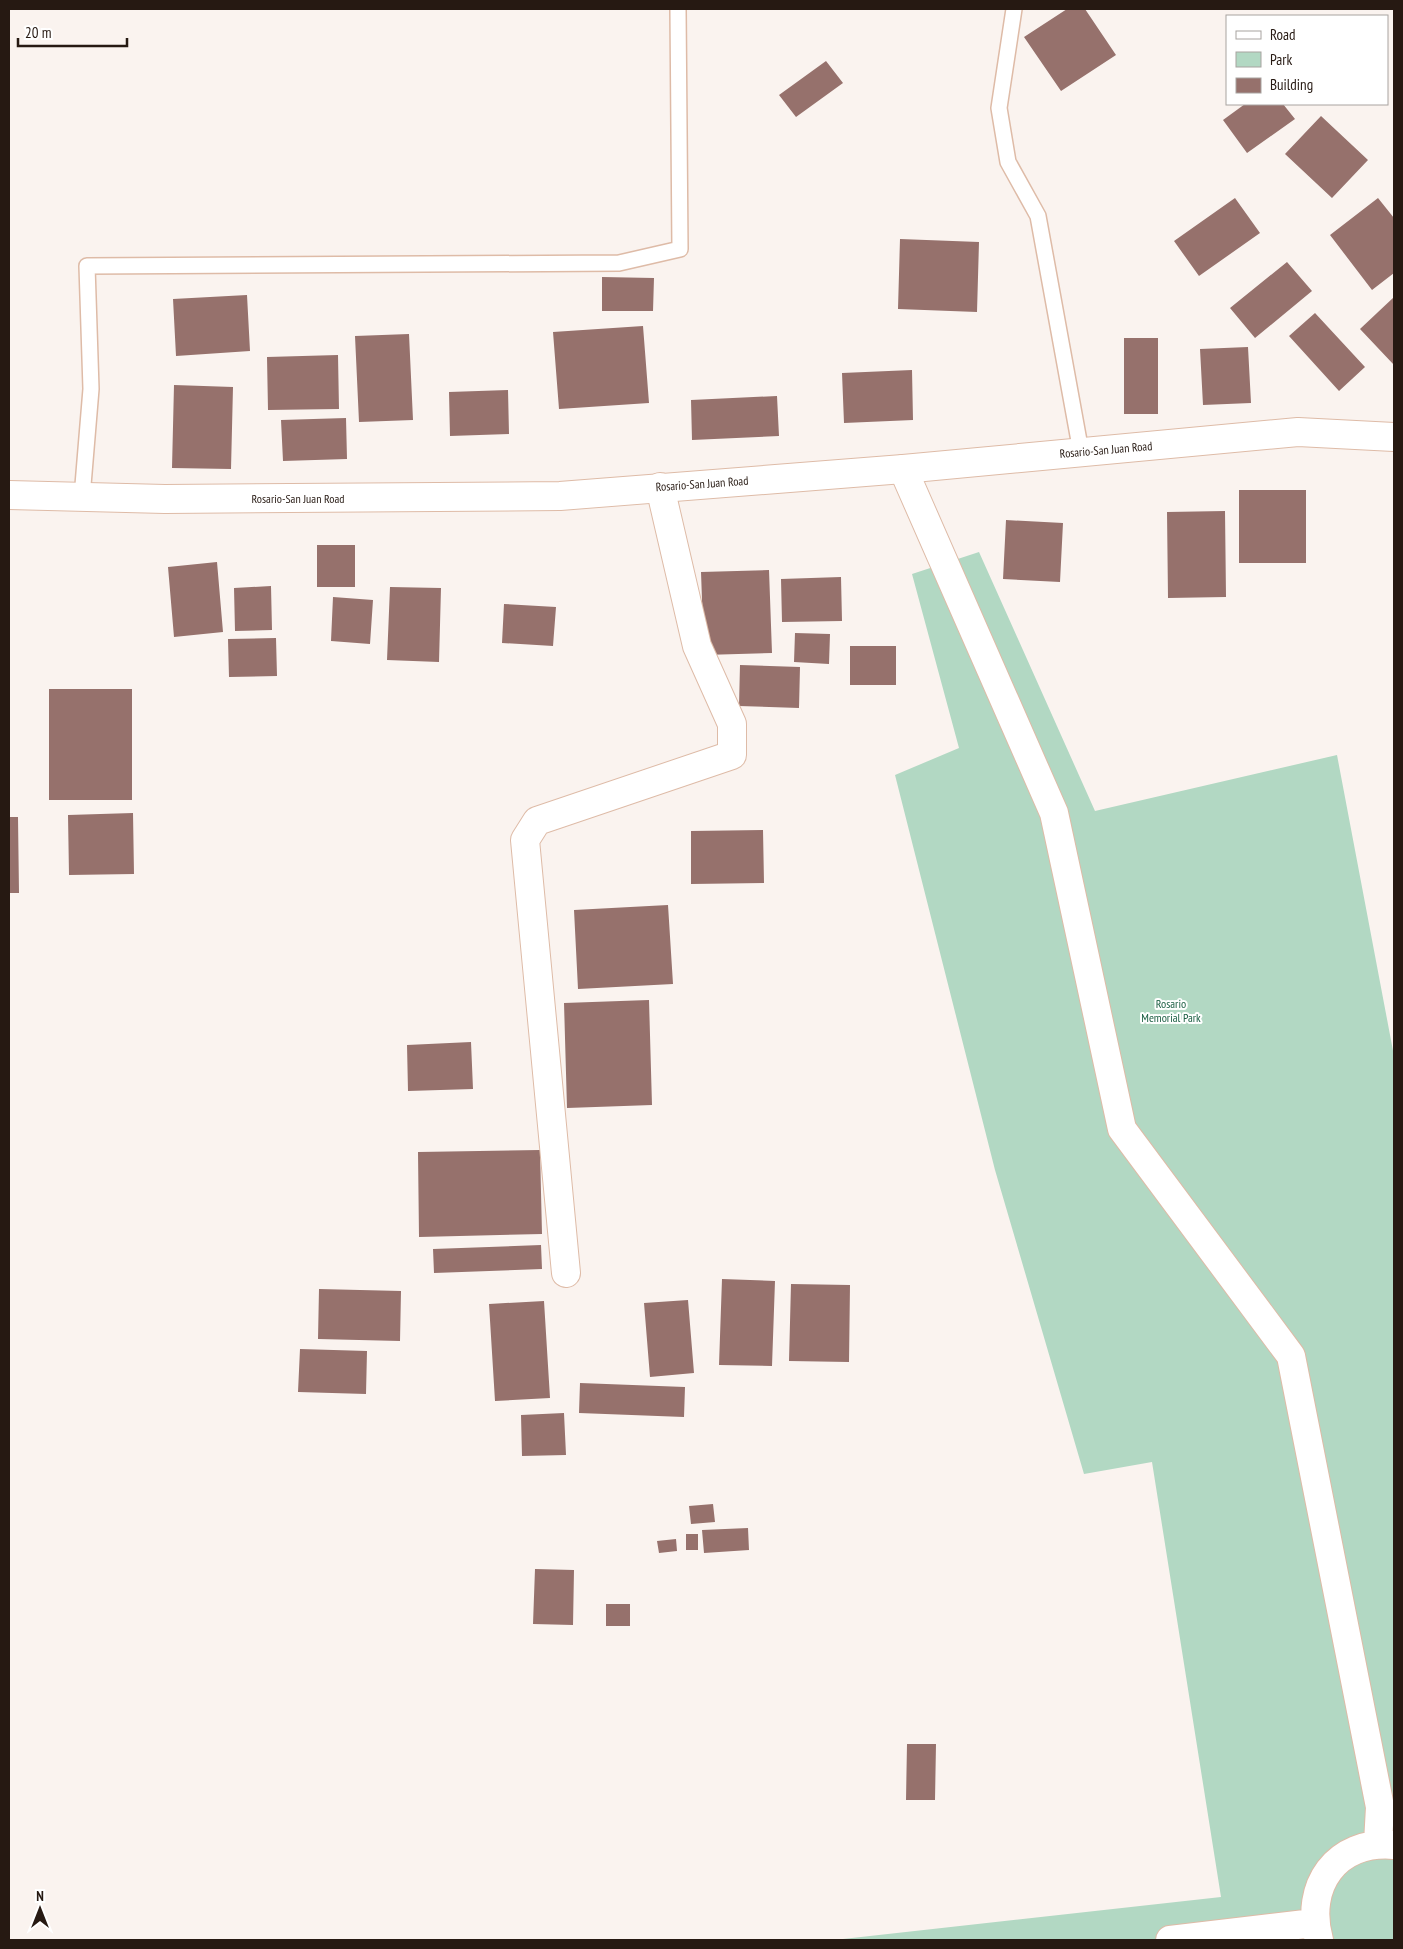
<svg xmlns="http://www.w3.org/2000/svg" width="1403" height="1949" font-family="'PT Sans Narrow',sans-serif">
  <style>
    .green { fill: #b2d8c3 }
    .building { fill: #96716c }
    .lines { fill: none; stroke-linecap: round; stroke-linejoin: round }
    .service-casing { stroke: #debba7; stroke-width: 18 }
    .minor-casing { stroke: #debba7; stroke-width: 30 }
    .primary-casing { stroke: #debba7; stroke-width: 30 }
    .service { stroke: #fff; stroke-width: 15 }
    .minor { stroke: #fff; stroke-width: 28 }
    .primary { stroke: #fff; stroke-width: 28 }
    .labels { text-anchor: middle; stroke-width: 4; stroke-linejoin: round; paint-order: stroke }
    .street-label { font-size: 12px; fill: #261912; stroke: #fff }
    .park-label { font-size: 12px; fill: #1a5e42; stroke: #fff }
  </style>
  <rect width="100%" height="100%" fill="#faf3ef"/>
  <path class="green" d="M979 552 1095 811 1337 755 1394 1056V1940H834L1221 1897 1152 1462 1084 1474 995 1170 895 775 959 748 912 574Z"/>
  <path class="building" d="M1067 9H1085L1116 55 1061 91 1024 37Z
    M826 61 843 83 796 117 779 95Z
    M1245 104H1283L1295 119 1247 153 1223 120Z
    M1321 116 1368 160 1332 198 1285 154Z
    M1235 198 1260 233 1199 276 1174 241Z
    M1378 198 1394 218V273L1372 290 1330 235Z
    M900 239 979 242 977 312 898 309Z
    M1287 262 1312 291 1255 338 1230 308Z
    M602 277 654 278 653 311H602Z
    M247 295 250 351 176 356 173 299Z
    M1394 297V365L1360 329Z
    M1315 313 1365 367 1339 391 1289 336Z
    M643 326 649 403 559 409 553 332Z
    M409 334 413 420 359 422 355 336Z
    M1124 338H1158V414H1124Z
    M1248 347 1251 403 1203 405 1200 349Z
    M338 355 339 409 268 410 267 357Z
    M912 370 913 420 844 423 842 373Z
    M174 385 233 387 231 469 172 468Z
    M508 390 509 434 450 436 449 392Z
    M777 396 779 436 692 440 691 400Z
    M346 418 347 459 283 461 281 420Z
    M1239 490H1306V563H1239Z
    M1225 511 1226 597 1168 598 1167 512Z
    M1006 520 1063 523 1060 582 1003 579Z
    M317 545H355V587H317Z
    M217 562 223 632 174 637 168 567Z
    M769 570 772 653 704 655 701 572Z
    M841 577 842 621 782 622 781 579Z
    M271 586 272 630 235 631 234 588Z
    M390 587 441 588 439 662 387 660Z
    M333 597 373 600 370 644 331 641Z
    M504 604 556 607 553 646 502 643Z
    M795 633 830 634 829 664 794 662Z
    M276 638 277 676 229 677 228 639Z
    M850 646H896V685H850Z
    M740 665 800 667 799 708 739 706Z
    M49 689H132V800H49Z
    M133 813 134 874 69 875 68 815Z
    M9 817H18L19 893H9Z
    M763 830 764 883 691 884V831Z
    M668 905 673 984 578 989 574 910Z
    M649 1000 652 1105 567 1108 564 1003Z
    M471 1042 473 1089 408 1091 407 1045Z
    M540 1150 542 1234 419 1237 418 1152Z
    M541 1245 542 1269 434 1273 433 1249Z
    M722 1279 775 1281 772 1366 719 1365Z
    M791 1284 850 1285 849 1362 789 1361Z
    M319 1289 401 1291 400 1341 318 1339Z
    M688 1300 694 1373 650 1377 644 1303Z
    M544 1301 550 1398 495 1401 489 1304Z
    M300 1349 367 1351 366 1394 298 1392Z
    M580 1383 685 1387 684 1417 579 1413Z
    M564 1413 566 1455 522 1456 521 1415Z
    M713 1504 715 1522 691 1524 689 1506Z
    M748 1528 749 1550 704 1553 702 1530Z
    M686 1534H698V1550H686Z
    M676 1539 677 1551 659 1553 657 1541Z
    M535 1569 574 1570 573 1625 533 1624Z
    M606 1604H630V1626H606Z
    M907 1744H936L935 1800H906Z"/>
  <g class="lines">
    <defs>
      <path id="service" d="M1014 9 999 108 1008 162 1038 216 1081 452
        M82 497 91 389 87 266 619 263 680 249 678 9"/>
      <path id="minor" d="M903 469 1054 813 1122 1129 1291 1356 1380 1807 1378 1843
        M566 1273 525 840 537 821 732 755V724L697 646 660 487
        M1170 1940 1314 1923
        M1319 1940C1304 1886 1336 1840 1394 1845"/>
      <path id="primary" d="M9 495 165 499 560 496 903 469 1298 432 1394 437"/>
    </defs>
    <use href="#service" class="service-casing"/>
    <use href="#minor" class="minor-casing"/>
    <use href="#primary" class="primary-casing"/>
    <use href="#service" class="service"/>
    <use href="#minor" class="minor"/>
    <use href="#primary" class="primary"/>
  </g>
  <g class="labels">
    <g class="street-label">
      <text transform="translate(1106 450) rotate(-5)" y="4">Rosario-San Juan Road</text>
      <text transform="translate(702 484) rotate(-4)" y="4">Rosario-San Juan Road</text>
      <text x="298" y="503">Rosario-San Juan Road</text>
    </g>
    <g class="park-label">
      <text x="1171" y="1008">Rosario<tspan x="1171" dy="14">Memorial Park</tspan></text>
    </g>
  </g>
  <rect width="1403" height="1949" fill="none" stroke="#261912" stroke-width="20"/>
  <rect x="1226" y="15" width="162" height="90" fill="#ffffff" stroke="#a8a3a0"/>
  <rect x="1236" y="31" width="25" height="8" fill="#ffffff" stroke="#a8a3a0"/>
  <text x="1270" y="40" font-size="15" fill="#261912">Road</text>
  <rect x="1236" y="52" width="25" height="15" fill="#b2d8c3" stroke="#a8a3a0"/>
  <text x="1270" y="65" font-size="15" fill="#261912">Park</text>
  <rect x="1236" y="78" width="25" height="15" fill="#96716c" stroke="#a8a3a0"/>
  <text x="1270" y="90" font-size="15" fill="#261912">Building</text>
  <g transform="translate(40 1909)" stroke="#ffffff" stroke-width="4" paint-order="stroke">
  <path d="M0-4L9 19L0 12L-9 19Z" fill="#261912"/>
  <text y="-8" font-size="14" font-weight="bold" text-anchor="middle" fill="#261912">N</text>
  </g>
  <path d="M18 38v8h109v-8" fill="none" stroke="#261912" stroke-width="2.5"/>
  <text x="25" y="38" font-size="15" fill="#261912" stroke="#ffffff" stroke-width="4" paint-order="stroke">20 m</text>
</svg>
